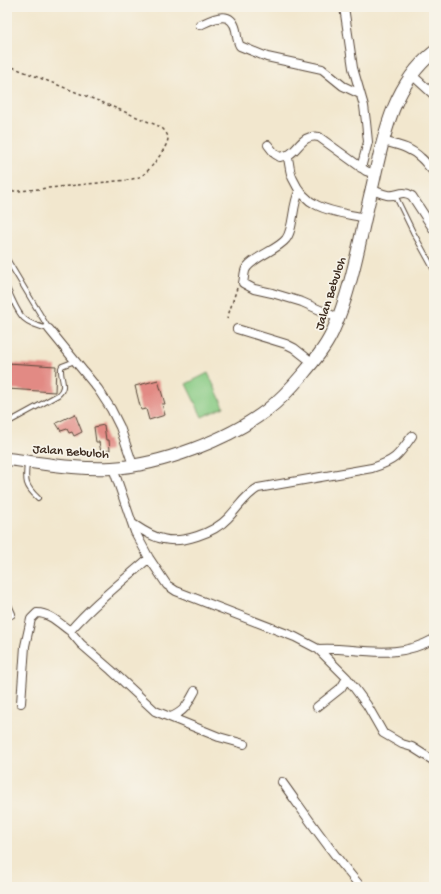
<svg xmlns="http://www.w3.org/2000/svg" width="441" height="894" font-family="'Gochi Hand',sans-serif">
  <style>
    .green { fill: #87ca83; stroke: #617a50 }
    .building { fill: #e28a84 }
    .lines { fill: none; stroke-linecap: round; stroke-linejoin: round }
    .lane-casing { stroke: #564638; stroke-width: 6 }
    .street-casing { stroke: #564638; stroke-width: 10 }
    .secondary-casing { stroke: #564638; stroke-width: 14 }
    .path { stroke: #564638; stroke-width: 1.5; stroke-dasharray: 3 3; stroke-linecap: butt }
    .lane { stroke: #fff; stroke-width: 4 }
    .street { stroke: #fff; stroke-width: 8 }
    .secondary { stroke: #fff; stroke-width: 12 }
    .labels { text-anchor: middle; stroke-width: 3.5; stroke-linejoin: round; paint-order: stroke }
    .street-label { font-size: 13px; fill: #3b2a1e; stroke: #f7f3e8 }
  </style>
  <rect width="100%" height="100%" fill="#f7f3e8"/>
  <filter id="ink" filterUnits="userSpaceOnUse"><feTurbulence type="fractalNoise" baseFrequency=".025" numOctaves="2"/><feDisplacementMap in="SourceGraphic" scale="8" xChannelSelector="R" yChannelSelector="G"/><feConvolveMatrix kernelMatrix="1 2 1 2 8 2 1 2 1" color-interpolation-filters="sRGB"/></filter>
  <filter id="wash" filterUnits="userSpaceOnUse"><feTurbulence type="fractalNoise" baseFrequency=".012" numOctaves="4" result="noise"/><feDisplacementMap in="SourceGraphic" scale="16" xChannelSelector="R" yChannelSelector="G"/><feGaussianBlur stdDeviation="0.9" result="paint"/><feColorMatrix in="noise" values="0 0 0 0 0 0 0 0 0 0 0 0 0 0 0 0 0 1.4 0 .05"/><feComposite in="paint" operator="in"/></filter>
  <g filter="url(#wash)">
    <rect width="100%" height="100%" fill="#f2e7ce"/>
    <path class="green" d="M208 373 224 407 202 417 186 384Z"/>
    <g id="blocks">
      <path class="building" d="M7 363 56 366 55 392 7 389Z
        M158 380 165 404H162L165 415 149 420 146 409 141 410 135 386Z
        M75 414 82 432 74 436 72 432 69 433 67 429 61 431 56 423Z
        M104 425 106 440H109L110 450 101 452 99 442H96L94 427Z"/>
    </g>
  </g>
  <g filter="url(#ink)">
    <use href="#blocks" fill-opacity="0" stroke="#564638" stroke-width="1"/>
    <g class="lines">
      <defs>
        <path id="lane" d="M395 195 413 232 434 270
          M7 259 49 329
          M7 288C20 314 18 322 49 329
          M7 423 58 395C68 386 60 380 61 368L62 366 75 361
          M27 464C25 481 25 486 38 498"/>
        <path id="street" d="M344 7 353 68 364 106 366 122 368 142 361 168
          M200 25C213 19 231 9 236 30 237 36 237 41 240 46L267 57 322 69 343 86 360 94
          M412 75 434 95
          M383 141C397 145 410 147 421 158 426 162 429 168 434 172
          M268 145 275 154 280 157C283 156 287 156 290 154 300 147 303 134 319 137L366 171 375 174
          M287 155C290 163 289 172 293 179 307 211 334 211 365 218
          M371 190C376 191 382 194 387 195 398 197 401 189 412 196L434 230
          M299 192C292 205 294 229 286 239 278 250 248 259 245 271 244 275 244 279 243 283L254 289 272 293 302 302 338 318
          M49 329 98 389 111 409 120 427 133 465
          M237 329 286 344 294 348 313 363
          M113 468 135 532 149 558 167 585 176 591 295 637 318 649 347 678 367 705 383 733 402 744 412 747 434 761
          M133 524C142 530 152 537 163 539 182 544 214 533 228 518 238 508 245 495 258 488L372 468C396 460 398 456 412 436
          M149 558C122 582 93 604 70 631L81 644 111 670 155 711 219 737 244 744
          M7 605 11 614
          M318 649C329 648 341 649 352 650 383 653 407 654 434 639
          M21 703 25 646 31 619 37 613C50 613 60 624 70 631
          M317 707 341 688 347 678
          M171 717C185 711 188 704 195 691
          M282 782C308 818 332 854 361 887"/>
        <path id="secondary" d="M7 459C42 463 77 470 112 468 161 465 228 440 267 410 280 400 292 387 303 374 314 361 325 348 332 333 353 287 360 236 372 188 383 139 392 85 434 52"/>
      </defs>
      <use href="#lane" class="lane-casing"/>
      <use href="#street" class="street-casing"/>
      <use href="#secondary" class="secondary-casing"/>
      <path class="path" d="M7 65 101 102 161 127C164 130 168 134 168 138 168 147 150 170 143 175 138 178 133 179 127 180L19 191H7
        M227 319 237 288"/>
      <use href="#lane" class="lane"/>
      <use href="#street" class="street"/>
      <use href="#secondary" class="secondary"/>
    </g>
  </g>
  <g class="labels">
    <g class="street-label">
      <text transform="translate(329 293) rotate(-72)" y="5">Jalan Bebuloh</text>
      <text transform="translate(71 450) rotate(4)" y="5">Jalan Bebuloh</text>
    </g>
  </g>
  <rect width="441" height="894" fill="none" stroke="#f7f3e8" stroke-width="24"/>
</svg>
